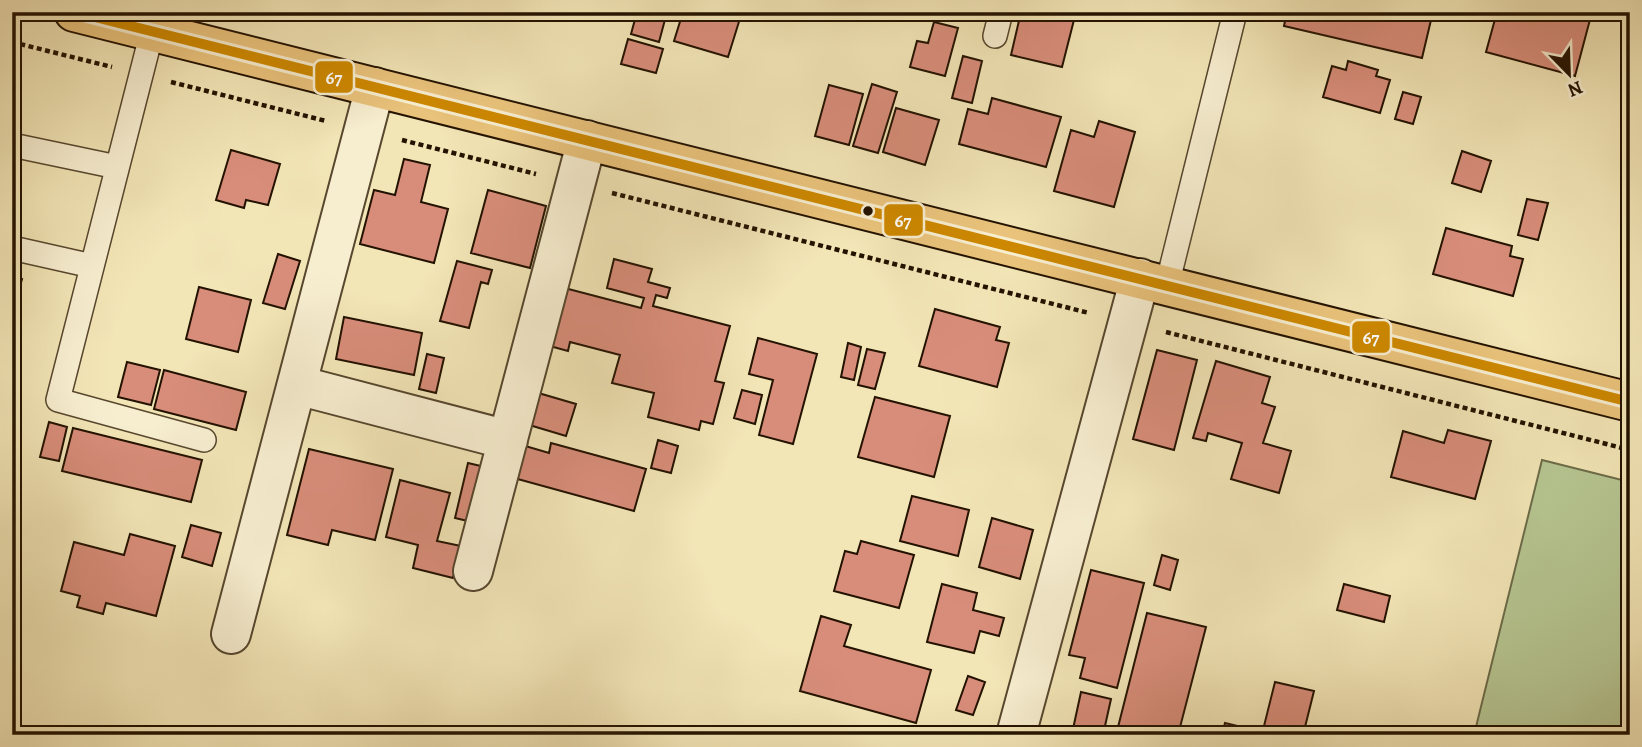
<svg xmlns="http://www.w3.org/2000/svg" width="1642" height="747" font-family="Alegreya,serif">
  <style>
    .green { fill: #b6c692; stroke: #6c6c49; stroke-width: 2 }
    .building { fill: #d88d7a; stroke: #231200; stroke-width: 2 }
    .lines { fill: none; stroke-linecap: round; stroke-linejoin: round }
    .service-casing { stroke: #57472e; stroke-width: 26 }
    .minor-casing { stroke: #57472e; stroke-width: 42 }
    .primary-casing { stroke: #231200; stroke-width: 42 }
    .path { stroke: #231200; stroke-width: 4.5; stroke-dasharray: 5 3.5; stroke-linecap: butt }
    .service { stroke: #f7eed0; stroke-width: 23 }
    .minor { stroke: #f7eed0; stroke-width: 38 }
    .primary { stroke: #e9c27b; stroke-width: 38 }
    .bus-1-casing { stroke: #f7eed0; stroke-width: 16 }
    .bus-1 { stroke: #cd8800; stroke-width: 10 }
    .bus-dot { fill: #231200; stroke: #f7eed0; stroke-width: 2.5 }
    .line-badge { stroke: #f7eed0; stroke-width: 2.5 }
    .badge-label { font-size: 19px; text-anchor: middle; font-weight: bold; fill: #fff }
  </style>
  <rect width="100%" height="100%" fill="#f2e5b6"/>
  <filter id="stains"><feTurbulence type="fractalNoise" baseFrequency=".00286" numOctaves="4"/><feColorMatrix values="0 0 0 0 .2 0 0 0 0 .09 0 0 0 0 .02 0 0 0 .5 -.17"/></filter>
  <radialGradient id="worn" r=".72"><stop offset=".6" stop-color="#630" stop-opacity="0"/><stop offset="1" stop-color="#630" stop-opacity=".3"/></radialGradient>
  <path class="green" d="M1542 460 1630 482V735H1474Z"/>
  <path class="building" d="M637 12H667L659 42 631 34Z
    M683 12H742L728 57 674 41Z
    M1021 12H1076L1062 67 1011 55Z
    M1287 12H1395L1431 20 1422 58 1284 26Z
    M1497 12H1592L1575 76 1486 52Z
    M934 22 958 28 945 76 910 67 917 41 928 43Z
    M628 39 663 49 656 73 621 64Z
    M963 56 982 61 972 103 952 98Z
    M1348 61 1378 70 1376 76 1390 80 1380 113 1323 97 1332 66 1346 70Z
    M872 84 897 92 878 153 853 146Z
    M829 85 863 94 849 145 815 136Z
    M1403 92 1421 97 1413 124 1395 119Z
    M992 98 1061 117 1046 167 959 144 968 109 988 114Z
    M896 108 939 120 925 165 883 152Z
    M1099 121 1135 132 1114 207 1054 191 1071 130 1094 137Z
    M231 150 280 164 268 205 246 200 244 208 216 200Z
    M1462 151 1491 161 1481 192 1452 183Z
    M404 159 430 165 421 202 448 209 434 263 360 244 374 190 395 195Z
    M488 190 546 206 530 268 471 253Z
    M1527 199 1548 203 1538 240 1518 235Z
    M1446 228 1512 246 1510 256 1523 259 1513 296 1433 274Z
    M278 254 300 261 285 309 263 303Z
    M614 259 652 269 648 282 670 288 667 298 656 295 653 306 730 326 715 381 724 383 713 424 701 421 699 430 648 417 654 393 612 383 620 355 570 342 568 351 546 345 557 286 641 308 644 298 607 288Z
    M457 261 492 270 488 284 481 282 469 328 440 321Z
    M12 276 22 279 12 317Z
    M199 287 251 300 238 352 186 339Z
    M935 309 1000 327 996 340 1009 343 997 387 919 366Z
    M344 317 422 333 414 375 336 359Z
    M758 338 817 354 793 444 759 435 773 380 749 374Z
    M848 343 861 347 854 380 841 377Z
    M867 349 885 353 875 389 858 385Z
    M1157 350 1197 360 1174 450 1133 439Z
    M427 354 444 358 436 393 419 389Z
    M1216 361 1270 377 1262 403 1275 407 1263 443 1291 451 1279 493 1231 479 1242 443 1208 433 1206 441 1193 438Z
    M127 362 160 370 151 405 118 397Z
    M164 370 246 392 236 430 154 409Z
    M742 390 762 395 755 424 734 418Z
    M535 392 576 404 566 436 526 424Z
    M875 397 950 416 934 477 858 457Z
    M49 422 67 427 59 461 40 457Z
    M73 428 202 460 191 502 62 471Z
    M1448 430 1491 441 1475 499 1391 477 1403 431 1444 443Z
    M658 440 678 446 671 473 651 468Z
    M551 443 646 469 634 511 514 478 522 445 549 453Z
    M309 449 393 469 375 540 332 530 328 545 287 535Z
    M468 463 485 467 472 522 455 518Z
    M400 480 450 493 437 541 461 546 453 578 413 568 418 545 386 537Z
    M912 496 969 510 958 556 900 541Z
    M992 518 1033 530 1020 579 979 567Z
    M191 525 221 533 212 566 182 557Z
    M130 534 175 546 156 616 106 603 103 614 77 607 80 596 61 591 74 542 124 555Z
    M861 541 914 555 899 608 834 591 845 551 857 554Z
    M1162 555 1178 560 1170 590 1154 585Z
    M1091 570 1144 583 1117 688 1080 678 1085 658 1069 655Z
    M12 576 17 578 14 591 12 590Z
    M942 584 977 593 973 610 1004 618 999 636 980 631 974 653 927 642Z
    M1344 584 1390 596 1384 622 1337 610Z
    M1147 613 1206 627 1178 735H1116Z
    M821 616 851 625 844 646 931 670 916 723 800 691Z
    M968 676 985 682 973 715 956 710Z
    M1275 682 1314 691 1303 735 1264 726Z
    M1081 692 1111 699 1103 735 1073 729Z
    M1225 723 1258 731 1257 735H1222Z"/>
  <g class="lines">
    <defs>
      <path id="service" d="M152 32 58 400 204 440
        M995 36 1001 12
        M12 145 117 167
        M12 248 92 266
        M1167 285 1235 12"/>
      <path id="minor" d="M297 385 508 440
        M473 571 587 140
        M231 634 375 87
        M1016 735 1140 278"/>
      <path id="primary" d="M74 12 1630 402"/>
    </defs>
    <use href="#service" class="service-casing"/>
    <use href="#minor" class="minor-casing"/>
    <use href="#primary" class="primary-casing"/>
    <path class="path" d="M12 42 112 67
      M171 82 326 121
      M402 140 536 174
      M612 193 1089 313
      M1166 332 1630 450"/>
    <use href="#service" class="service"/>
    <use href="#minor" class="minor"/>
    <use href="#primary" class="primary"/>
    <defs>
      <path id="bus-1" d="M75 12 1630 402"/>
    </defs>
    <use href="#bus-1" class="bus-1-casing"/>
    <use href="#bus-1" class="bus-1"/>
  </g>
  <circle class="bus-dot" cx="868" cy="211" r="6"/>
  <g class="line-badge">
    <rect x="314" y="60" width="40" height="34" rx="7" fill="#cd8800"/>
    <rect x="883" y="203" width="41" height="34" rx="7" fill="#cd8800"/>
    <rect x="1351" y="320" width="40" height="34" rx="7" fill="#cd8800"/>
  </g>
  <g class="badge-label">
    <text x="334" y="84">67</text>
    <text x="903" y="227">67</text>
    <text x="1371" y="344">67</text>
  </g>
  <rect width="1642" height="747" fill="none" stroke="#f2e5b6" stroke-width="42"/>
  <rect x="14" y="14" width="1614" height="719" fill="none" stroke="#231200" stroke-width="3.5"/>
  <rect x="21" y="21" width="1600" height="705" fill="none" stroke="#231200" stroke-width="2"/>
  <g transform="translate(1569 74) rotate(157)" stroke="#f7eed0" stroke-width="5" paint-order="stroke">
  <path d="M0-5L12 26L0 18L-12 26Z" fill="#231200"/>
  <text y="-10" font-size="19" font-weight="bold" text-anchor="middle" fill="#231200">N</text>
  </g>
  <rect width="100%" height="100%" filter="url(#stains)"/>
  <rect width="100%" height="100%" fill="url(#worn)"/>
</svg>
